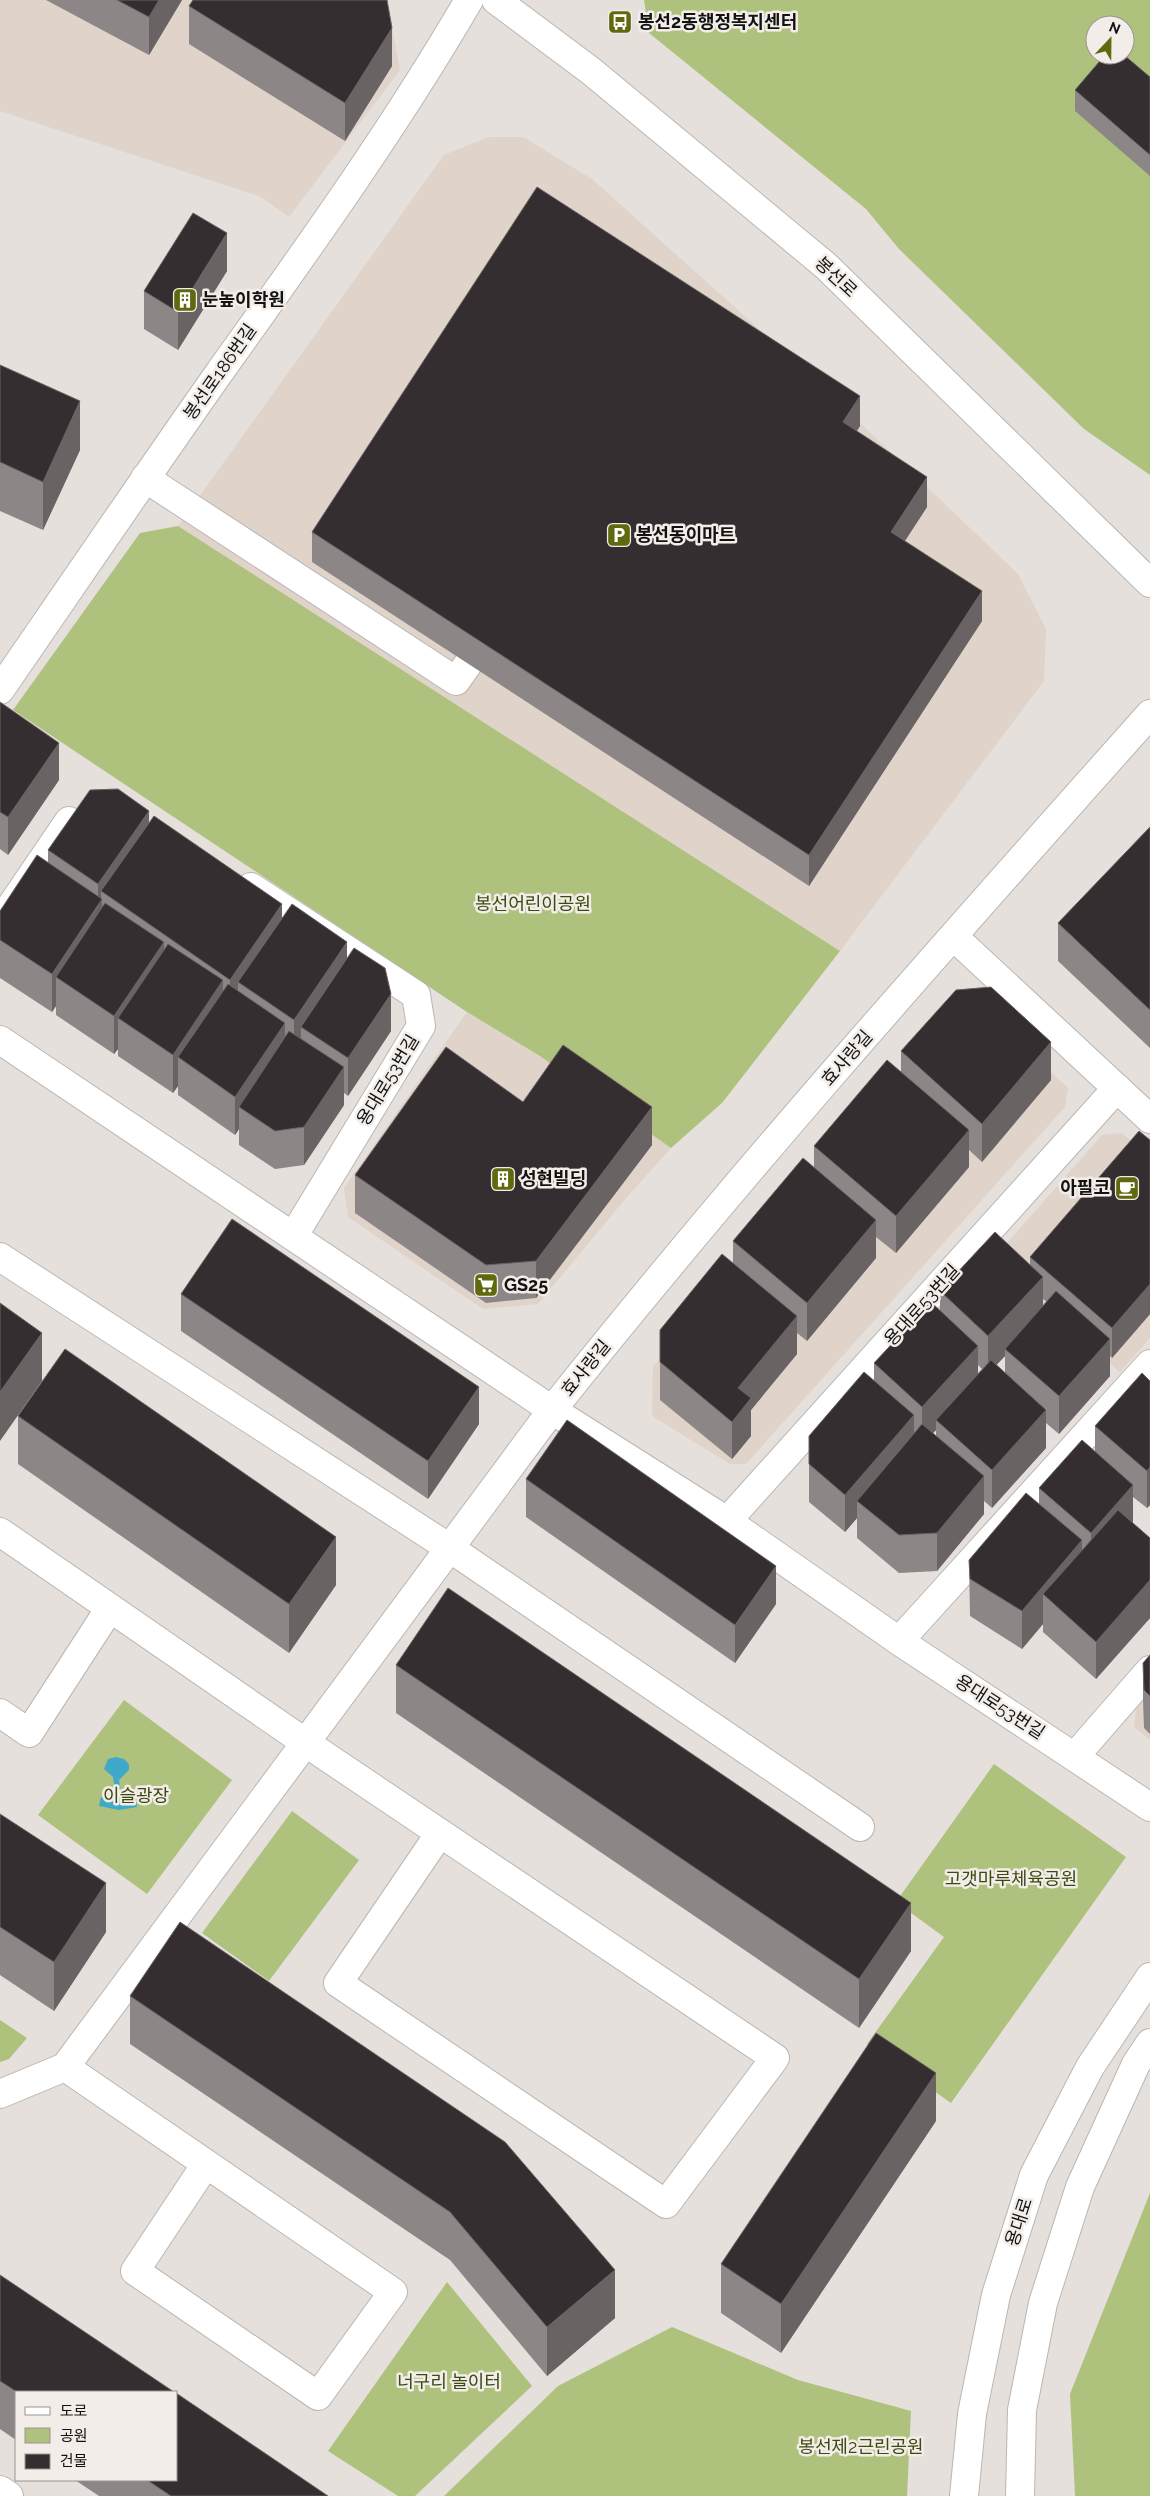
<svg xmlns="http://www.w3.org/2000/svg" width="1150" height="2496" font-family="Raleway,'Noto Sans KR',sans-serif">
  <style>
    .built { fill: #dfd3ca }
    .green { fill: #aec27d; fill-rule: evenodd }
    .water { fill: #3ea9c9 }
    .lines { fill: none; stroke-linecap: round; stroke-linejoin: round }
    .minor-casing { stroke: #bbb6b2; stroke-width: 30 }
    .major-casing { stroke: #bbb6b2; stroke-width: 30 }
    .minor { stroke: #fff; stroke-width: 28 }
    .major { stroke: #fff; stroke-width: 28 }
    .wall { fill: #8c8786; fill-rule: evenodd }
    .shaded-wall { fill: #696364 }
    .building { fill: #342e30; stroke: #696364 }
    .labels { text-anchor: middle; stroke-width: 5; stroke-linejoin: round; paint-order: stroke }
    .poi-label { font-size: 18px; font-weight: bold; fill: #141211; stroke: #f2ede9; text-anchor: start }
    .street-label { font-size: 18px; fill: #141211; stroke: #f2ede9 }
    .park-label { font-size: 18px; fill: #3c490f; stroke: #f2ede9 }
  </style>
  <rect width="100%" height="100%" fill="#e5e0dc"/>
  <path class="built" d="M0 0H381L388 5 400 70 289 217 261 197 0 111Z
    M489 137H523L592 179 809 374 1018 574 1046 629 1044 681 840 951 178 526 444 155Z
    M467 1012 540 1056 671 1148 627 1197 538 1304 483 1309 348 1217 344 1188Z
    M993 1018 1068 1088 1065 1107 746 1464H730L652 1416 653 1367 954 1020Z
    M1122 1133 1150 1157V1338L1120 1372 993 1259 1102 1135Z
    M1150 1685V1740L1134 1727 1137 1700Z"/>
  <path class="green" d="M644 0H1150V475L1084 429 899 249 866 209 649 33ZM1095 25H1125V55H1095Z
    M178 526 840 951 722 1103 671 1148 540 1056 467 1012 13 710 140 533Z
    M124 1700 232 1780 147 1894 38 1815Z
    M994 1764 1126 1857 951 2103 867 2044 944 1937 896 1902Z
    M292 1811 359 1860 269 1981 202 1933Z
    M0 2020 27 2038 9 2059 0 2062Z
    M1150 2193V2496H1075L1070 2394Z
    M447 2282 532 2386 415 2496H398L328 2451Z
    M672 2327 798 2380 911 2411 907 2496H444L558 2386Z"/>
  <path class="water" d="M116 1757 124 1759 129 1764V1770L119 1780 122 1798H136L137 1807 119 1810 99 1806 101 1797H116L113 1777 104 1769 108 1759Z"/>
  <g class="lines">
    <defs>
      <path id="minor" d="M145 478 456 681 468 664
        M0 690C73 584 145 478 219 373 306 251 394 129 469 0
        M251 887 416 995 421 1026 294 1235
        M0 922 69 821
        M953 936 1150 1119
        M0 1040 552 1410 727 1521 899 1641 1150 1807
        M0 1257 451 1549 860 1827
        M727 1521 1117 1088
        M0 1532 306 1743 775 2058 666 2204 338 1983 440 1833
        M899 1641 1150 1364
        M0 1713 29 1733 110 1608
        M1075 1756 1150 1670
        M65 2067 393 2292 318 2396 135 2271 206 2164
        M0 2094 65 2067 552 1410C743 1170 947 942 1150 714
        M0 2490 9 2496
        M964 2496 972 2414 996 2295 1034 2175 1090 2067 1150 1977
        M1020 2496 1022 2410 1043 2303 1080 2187 1136 2064 1150 2043"/>
      <path id="major" d="M496 0 591 71 826 266 1150 583"/>
    </defs>
    <use href="#minor" class="minor-casing"/>
    <use href="#major" class="major-casing"/>
    <use href="#minor" class="minor"/>
    <use href="#major" class="major"/>
  </g>
  <path class="wall" d="M46 0H182L149 55Z
    M189 6 392 66 345 141 189 44Z
    M1150 77V176L1075 111V90Z
    M227 271 178 350 144 329V291Z
    M0 365 80 450 43 530 0 511Z
    M860 426 857 431 927 507 905 541 982 621 809 886 312 562V532Z
    M0 702 59 780 8 855 0 849Z
    M149 822 282 918 347 958 391 1031 348 1096 344 1093V1105L304 1165 275 1169 239 1145V1129L235 1135 178 1095V1086L173 1093 118 1056V1049L114 1054 56 1015V1006L52 1012 0 978V911L48 863V850Z
    M1150 827V1048L1058 961V923Z
    M901 1051 1051 1080 982 1162 969 1150V1167L896 1253 876 1237V1258L807 1341 797 1333V1354L751 1410V1436L732 1459 660 1400V1330L733 1263V1241L814 1168V1146L901 1072Z
    M523 1102 652 1145 536 1298 486 1303 355 1213V1175Z
    M1150 1140V1314L1112 1358 1110 1356V1376L1059 1434 1046 1423V1448L992 1508 984 1501V1514L937 1571 899 1573 857 1538V1518L845 1532 809 1502V1436L874 1381V1363L940 1310V1291L1030 1265V1257ZM1043 1299 1047 1302 1043 1306ZM1005 1356V1373L996 1365ZM978 1365 982 1369 978 1373ZM936 1430V1436L933 1433Z
    M181 1294 479 1424 428 1499 181 1331Z
    M1150 1381V1505L1147 1508 1133 1497V1523L1150 1538V1618L1096 1679 1043 1632V1624L1022 1649 970 1616 969 1560 1039 1504V1488L1095 1452V1426Z
    M18 1416 336 1585 289 1653 18 1464Z
    M526 1479 776 1604 735 1663 526 1517Z
    M1150 1655V1734L1144 1728 1143 1700V1663Z
    M396 1665 911 1951 859 2028 396 1713Z
    M0 1814 106 1932 54 2011 0 1975Z
    M130 1996 615 2318 547 2376 450 2260 130 2044Z
    M936 2121 781 2353 721 2313V2264Z
    M0 2275 16 2392V2440L0 2429Z
    M75 2480H176L328 2496H99Z"/>
  <path class="shaded-wall" d="M159 0H182L149 55V17Z
    M392 28V66L345 141V103Z
    M227 233V271L178 350V312Z
    M860 396V426L843 452V422Z
    M80 401V450L43 530V482Z
    M927 477V507L891 562V532Z
    M982 591V621L809 886V855Z
    M59 743V780L8 855V817Z
    M149 811V849L101 891V900L102 899V937L56 977V1006L52 1012V974L98 906V884Z
    M282 904V942L238 982V1005L230 1018V980Z
    M164 942V980L118 1018V1049L114 1054V1016Z
    M347 942V979L301 1027V1047L294 1058V1020Z
    M223 980V1018L178 1057V1086L173 1093V1055Z
    M391 994V1031L348 1096V1058Z
    M285 1023V1061L239 1107V1129L235 1135V1097Z
    M1051 1042V1080L982 1162V1124Z
    M344 1067V1105L304 1165V1127Z
    M652 1107V1145L536 1298V1261Z
    M969 1130V1167L896 1253V1216Z
    M876 1220V1258L807 1341V1303Z
    M1043 1277V1315L1005 1349V1356L988 1374V1336Z
    M1150 1284V1314L1112 1358V1328Z
    M797 1316V1354L751 1410V1436L732 1459V1422L738 1388Z
    M42 1333V1381L0 1441V1392Z
    M1110 1339V1376L1059 1434V1396Z
    M978 1346V1384L936 1420V1430L922 1445V1407Z
    M479 1387V1424L428 1499V1461Z
    M1046 1410V1448L992 1508V1470Z
    M914 1415V1453L857 1501V1518L845 1532V1495Z
    M1150 1467V1505L1147 1508V1471Z
    M984 1476V1514L937 1571V1533Z
    M1133 1485V1523L1091 1571V1533Z
    M336 1537V1585L289 1653V1604Z
    M1082 1540V1578L1043 1594V1624L1022 1649V1611Z
    M776 1566V1604L735 1663V1625Z
    M1150 1580V1618L1096 1679V1642Z
    M106 1883V1932L54 2011V1962Z
    M911 1903V1951L859 2028V1979Z
    M936 2073V2121L781 2353V2304Z
    M615 2270V2318L547 2376V2327Z"/>
  <path class="building" d="M117 0H159L149 17Z
    M193 0H387L392 28 345 103 189 6Z
    M1105 55H1124L1150 77V155L1075 90Z
    M537 187 860 396 843 422 927 477 891 532 982 591 809 855 312 532Z
    M193 213 227 233 178 312 144 291Z
    M0 365 80 401 43 482 0 462Z
    M0 702 59 743 8 817 0 812Z
    M118 789 149 811 98 884 48 850 90 790Z
    M154 816 282 904 230 980 101 891Z
    M1150 827V1010L1058 923Z
    M37 855 102 899 52 974 0 940V911Z
    M105 903 164 942 114 1016 56 977Z
    M292 904 347 942 294 1020 238 982Z
    M168 944 223 980 173 1055 118 1018Z
    M354 948 385 968 391 994 348 1058 301 1027Z
    M228 984 285 1023 235 1097 178 1057Z
    M991 987 1051 1042 982 1124 901 1051 956 990Z
    M289 1031 344 1067 304 1127 275 1131 239 1107Z
    M563 1045 652 1107 536 1261 486 1265 355 1175 446 1047 523 1102Z
    M887 1060 969 1130 896 1216 814 1146Z
    M1139 1131 1150 1140V1284L1112 1328 1030 1257Z
    M803 1158 876 1220 807 1303 733 1241Z
    M232 1219 479 1387 428 1461 181 1294Z
    M995 1232 1043 1277 988 1336 940 1291Z
    M722 1254 797 1316 738 1388 751 1398 732 1422 660 1362V1330Z
    M1056 1291 1110 1339 1059 1396 1005 1349Z
    M931 1302 978 1346 922 1407 874 1363Z
    M0 1303 42 1333 0 1392Z
    M65 1349 336 1537 289 1604 18 1416Z
    M991 1360 1046 1410 992 1470 936 1420Z
    M864 1372 914 1415 845 1495 809 1464V1436Z
    M1142 1373 1150 1381V1467L1147 1471 1095 1426Z
    M567 1420 776 1566 735 1625 526 1479Z
    M922 1424 984 1476 937 1533 899 1535 857 1501Z
    M1082 1440 1133 1485 1091 1533 1039 1488Z
    M1026 1493 1082 1540 1022 1611 970 1579 969 1560Z
    M1118 1510 1150 1538V1580L1096 1642 1043 1594Z
    M448 1588 911 1903 859 1979 396 1665Z
    M1150 1655V1696L1144 1690 1143 1663Z
    M0 1814 106 1883 54 1962 0 1927Z
    M180 1922 505 2142 615 2270 547 2327 450 2212 130 1996Z
    M876 2033 936 2073 781 2304 721 2264Z
    M0 2275 174 2392H17L0 2381Z
    M176 2393 328 2496H171L147 2480H176Z"/>
  <defs>
    <symbol id="bus-square" viewBox="-11 -11 22 22"><rect x="-9" y="-9" width="18" height="18" rx="4" fill="#60690e" stroke="#f2ede9"/><path d="M-5-6H5V4H4V6H2V4H-2V6H-4V4H-5ZM-3.5-4V0h7V-4ZM-3.5 1.2v1.5H-2V1.2ZM2 1.2v1.5H3.5V1.2Z" fill="#fff"/></symbol>
    <symbol id="building-square" viewBox="-11 -11 22 22"><rect x="-9" y="-9" width="18" height="18" rx="4" fill="#60690e" stroke="#f2ede9"/><path d="M-4-6H4V6H1V3H-1V6H-4ZM-2.5-4.3h1.7v1.8h-1.7ZM.8-4.3h1.7v1.8H.8ZM-2.5-1h1.7V.8h-1.7ZM.8-1h1.7V.8H.8Z" fill="#fff"/></symbol>
    <symbol id="parking-square" viewBox="-11 -11 22 22"><rect x="-9" y="-9" width="18" height="18" rx="4" fill="#60690e" stroke="#f2ede9"/><path d="M-3.5-5.5H1a3.5 3.5 0 0 1 0 7H-1V5.5H-3.5ZM-1-3.4V-.6H.8a1.4 1.4 0 0 0 0-2.8Z" fill="#fff"/></symbol>
    <symbol id="cafe-square" viewBox="-11 -11 22 22"><rect x="-9" y="-9" width="18" height="18" rx="4" fill="#60690e" stroke="#f2ede9"/><path d="M-5.5-4.5H6V0H3Q3 3.5 0 3.5H-2.5Q-5.5 3.5-5.5 0ZM3-3.2v2h1.7v-2ZM-6 4.5H4V6H-6Z" fill="#fff"/></symbol>
    <symbol id="supermarket-square" viewBox="-11 -11 22 22"><rect x="-9" y="-9" width="18" height="18" rx="4" fill="#60690e" stroke="#f2ede9"/><path d="M-6-5.5h2.5l.6 2H6L4.5 2H-2.5L-4.4-4H-6ZM-1.5 3.2a1.3 1.3 0 1 0 .1 0ZM3 3.2a1.3 1.3 0 1 0 .1 0Z" fill="#fff"/></symbol>
  </defs>
  <g fill-rule="evenodd">
    <use href="#bus-square" x="606" y="8" width="28" height="28"/>
    <use href="#building-square" x="171" y="286" width="28" height="28"/>
    <use href="#parking-square" x="605" y="521" width="28" height="28"/>
    <use href="#building-square" x="489" y="1165" width="28" height="28"/>
    <use href="#cafe-square" x="1113" y="1174" width="28" height="28"/>
    <use href="#supermarket-square" x="472" y="1271" width="28" height="28"/>
  </g>
  <g class="labels">
    <g class="poi-label">
      <text x="638" y="28">봉선2동행정복지센터</text>
      <text x="202" y="306">눈높이학원</text>
      <text x="636" y="541">봉선동이마트</text>
      <text x="520" y="1185">성현빌딩</text>
      <text x="1110" y="1194" text-anchor="end">아필코</text>
      <text x="504" y="1291">GS25</text>
    </g>
    <g class="street-label">
      <text transform="translate(836 277) rotate(43)" y="6">봉선로</text>
      <text transform="translate(220 372) rotate(-55)" y="6">봉선로186번길</text>
      <text transform="translate(847 1058) rotate(-49)" y="6">효사랑길</text>
      <text transform="translate(388 1080) rotate(-59)" y="6">용대로53번길</text>
      <text transform="translate(922 1305) rotate(-48)" y="6">용대로53번길</text>
      <text transform="translate(586 1368) rotate(-51)" y="6">효사랑길</text>
      <text transform="translate(1000 1707) rotate(33)" y="6">용대로53번길</text>
      <text transform="translate(1019 2222) rotate(-72)" y="6">용대로</text>
    </g>
    <g class="park-label">
      <text x="533" y="910">봉선어린이공원</text>
      <text x="136" y="1802">이슬광장</text>
      <text x="1011" y="1885">고갯마루체육공원</text>
      <text x="449" y="2388">너구리 놀이터</text>
      <text x="861" y="2453">봉선제2근린공원</text>
    </g>
  </g>
  <rect x="15" y="2391" width="162" height="90" fill="#f2ede9" stroke="#999593"/>
  <rect x="25" y="2407" width="25" height="8" fill="#ffffff" stroke="#999593"/>
  <text x="60" y="2416" font-size="15" fill="#141211">도로</text>
  <rect x="25" y="2428" width="25" height="15" fill="#aec27d" stroke="#999593"/>
  <text x="60" y="2441" font-size="15" fill="#141211">공원</text>
  <rect x="25" y="2454" width="25" height="15" fill="#342e30" stroke="#999593"/>
  <text x="60" y="2466" font-size="15" fill="#141211">건물</text>
  <g transform="translate(1110 40) rotate(22)"><circle r="24" fill="#f2ede9" stroke="#999593"/>
  <path d="M0-4L9 19L0 12L-9 19Z" fill="#60690e"/>
  <text y="-8" font-size="14" font-weight="bold" text-anchor="middle" fill="#141211">N</text>
  </g>
</svg>
